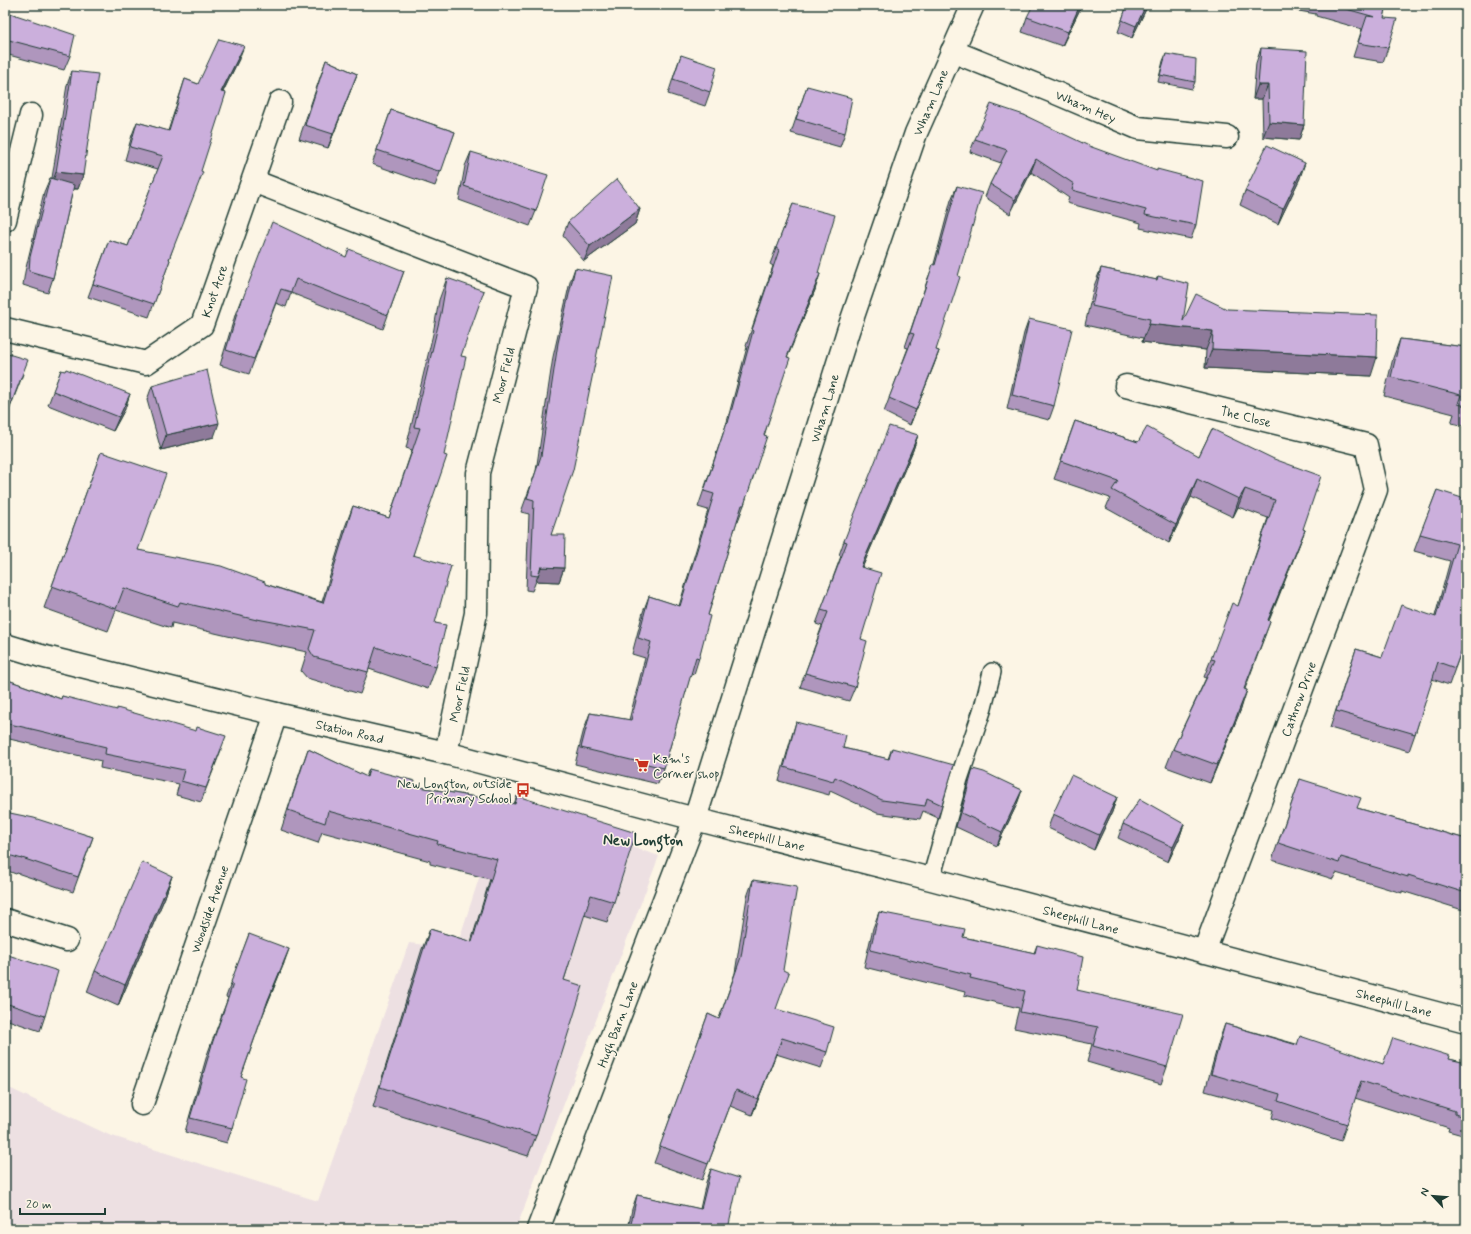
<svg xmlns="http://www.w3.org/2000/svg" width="1471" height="1234" font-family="Mynerve,sans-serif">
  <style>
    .built { fill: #ede0e2 }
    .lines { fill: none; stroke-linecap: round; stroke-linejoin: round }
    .lane-casing { stroke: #1f3d34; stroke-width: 20 }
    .street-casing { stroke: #1f3d34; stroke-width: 25 }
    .secondary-casing { stroke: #1f3d34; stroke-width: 25 }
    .lane { stroke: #fcf5e5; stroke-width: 17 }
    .street { stroke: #fcf5e5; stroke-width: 22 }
    .secondary { stroke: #fcf5e5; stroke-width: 22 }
    .wall { fill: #af96bd; stroke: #1f3d34 }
    .shaded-wall { fill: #8e7a9a; stroke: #1f3d34 }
    .building { fill: #cbafdc; stroke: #1f3d34 }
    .labels { text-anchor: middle; stroke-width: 3; stroke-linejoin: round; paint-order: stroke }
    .street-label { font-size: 13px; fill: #1f3d34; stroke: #fcf5e5 }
    .poi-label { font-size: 13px; fill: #1f3d34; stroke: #fcf5e5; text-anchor: start }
    .quarter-label { font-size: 15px; font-weight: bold; fill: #1f3d34; stroke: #fcf5e5 }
  </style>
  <rect width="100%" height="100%" fill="#fcf5e5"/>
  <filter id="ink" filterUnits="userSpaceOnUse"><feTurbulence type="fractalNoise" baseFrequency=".025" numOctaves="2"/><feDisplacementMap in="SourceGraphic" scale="8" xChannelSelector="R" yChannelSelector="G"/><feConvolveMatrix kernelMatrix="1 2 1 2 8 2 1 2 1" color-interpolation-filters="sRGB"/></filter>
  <g filter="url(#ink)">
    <path class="built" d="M503 804 659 856 516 1229H5V1086L109 1135 318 1201 409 943 456 949Z"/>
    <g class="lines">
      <defs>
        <path id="lane" d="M931 879 959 779 983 708 992 672"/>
        <path id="street" d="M952 51 1056 93 1138 128 1227 137
          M253 181 526 287 478 473 476 613 446 753
          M5 220 31 115
          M5 329 146 363 202 325 280 102
          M1126 386 1366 445 1376 490 1204 952
          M695 819 931 879 1466 1021
          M5 920 67 940
          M142 1104 276 714"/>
        <path id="secondary" d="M5 645 41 656 276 714 446 753 695 819
          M538 1229 695 819 848 331 916 133 973 5"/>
      </defs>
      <use href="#lane" class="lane-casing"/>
      <use href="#street" class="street-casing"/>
      <use href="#secondary" class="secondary-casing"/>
      <use href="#lane" class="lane"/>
      <use href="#street" class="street"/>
      <use href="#secondary" class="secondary"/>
    </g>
    <path class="wall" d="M1082 5 1062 46 1022 32 1027 17Z
      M1127 5H1148L1132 38 1118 32Z
      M1264 5H1387L1384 18 1388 48 1383 62 1353 57 1362 29 1316 16V14Z
      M10 13 70 56 64 70 5 54V27Z
      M1261 48 1304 125 1299 140 1263 137 1262 99H1253L1256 63Z
      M1166 54 1195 82 1192 89 1158 82 1163 61Z
      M681 55 710 92 705 106 668 94 676 69Z
      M239 59 223 92 169 260H170L149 317 88 297 109 240 128 246 158 169 125 160 132 135 137 122 168 131 185 79 198 84Z
      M326 60 357 74 328 148 299 139Z
      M72 71 83 175 78 189H73L53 278 48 293 23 285 25 272 44 192 50 178H52L67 85Z
      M807 86 845 133 840 147 791 133Z
      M391 110 455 132 435 186 372 164Z
      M1024 115 1196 225 1191 239 1140 228 1141 223 1067 203 1069 198 1031 172 1010 214 985 197 990 184 1001 163 970 152 975 139Z
      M471 152 536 211 530 226 459 200 465 166Z
      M1300 178 1278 224 1240 205 1245 191Z
      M957 186 936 350 939 351 910 425 884 412 908 348 905 347 928 278 934 264 951 200Z
      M793 204 818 273 815 290 787 357 744 505 738 521H737L708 615 699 658 694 674 691 673 664 768 658 784 575 764 584 729 590 713 629 720 645 658 632 654 643 612 649 596 679 606 708 510 698 507 727 422 747 347 746 346 773 266 770 264Z
      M640 209 635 224 584 261 563 236 568 222Z
      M346 257 404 271 383 329 291 293 286 307 276 303 249 374 220 365 236 312 242 297 243 298Z
      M575 268 551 535 564 568 559 582 536 581 532 591 526 590 529 514 521 512 536 471 553 357 570 282Z
      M1101 268 1156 280 1158 276 1183 321 1227 309 1371 376 1205 368 1206 350 1142 342 1143 338 1085 325 1094 286Z
      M447 278 461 356 413 555 435 623 436 667 428 689 369 669 360 694 307 678 301 671 307 652 249 640V641L172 623 171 628 116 610 108 631 44 608 101 452 138 550 265 584 322 602 345 527 353 506 389 518 412 450 406 448 433 334 439 300Z
      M1029 319 1054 406 1049 420 1007 409 1024 333Z
      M1400 339 1466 347V426L1451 423 1454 414 1384 396 1393 358Z
      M5 353 23 374 5 421Z
      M61 370 125 409 113 431 48 405Z
      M152 386 214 437 161 450 147 400Z
      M1075 421 1138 442 1199 456 1212 429 1303 529 1305 530 1298 548 1269 621 1270 622 1245 689 1241 709 1210 783 1166 767 1173 749 1206 678 1204 677 1211 659 1238 606 1268 518 1238 507 1233 517 1191 497 1169 543 1106 508 1110 498 1054 479Z
      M918 435 913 450 862 568 861 639 855 687 849 701 800 687 822 626 816 624 841 556 839 555 844 541Z
      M1437 490 1462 516 1466 638 1449 685 1432 679 1415 734 1409 751 1330 728 1356 649 1382 657 1435 616 1450 561 1414 551Z
      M5 679 61 699 62 696 221 750 201 802 176 795 179 784 100 768 101 761 31 744 5 738Z
      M796 722 843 748 888 759 892 748 942 805 938 818 923 811 920 819 877 813 830 791 829 795 779 781 792 735Z
      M308 749 366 777 369 769 414 786 514 804 517 796 614 902 607 922 584 915 564 980 536 1136 528 1156 373 1107 422 949 430 929 471 942 490 879 430 864V861L322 832 318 843 281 830 301 769Z
      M973 769 1022 790 1017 804 997 846 956 827 968 783Z
      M1300 779 1357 808 1466 839V911L1402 891V893L1336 873 1333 879 1272 860Z
      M1117 797 1112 812 1094 850 1048 828 1053 814Z
      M5 812 93 837 73 892 17 873 16 874 5 870Z
      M1123 824H1184L1179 839 1168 862 1118 838Z
      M172 876 165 897 118 1006 87 992 95 971Z
      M753 880 776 1009 827 1052 821 1068 776 1054 752 1115 730 1106 702 1180 654 1163 708 1014 719 1019 735 973 747 897Z
      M879 912 963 937 1034 953 1037 945 1077 990 1167 1067 1161 1084 1087 1062 1092 1044 1014 1028 1019 1008 964 995 965 992 864 967 873 928Z
      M249 934 284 963 264 1012 241 1077 232 1128 227 1143 185 1132 207 1055 228 998 226 997Z
      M5 954 45 1016 40 1031 5 1019Z
      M1225 1024 1296 1044 1383 1064 1449 1059 1466 1063V1136L1448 1131 1449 1128 1355 1098 1341 1141 1272 1118 1274 1110 1205 1091 1219 1041Z
      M711 1169 728 1229H729H628L632 1209 637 1195 700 1209 706 1182Z"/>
    <path class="shaded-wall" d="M1080 5H1082L1062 46 1068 32Z
      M1146 5H1148L1132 38 1136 26Z
      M244 46 239 59 216 105 221 92Z
      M357 74 351 89 328 148 333 134Z
      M1258 85H1268L1262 99H1253Z
      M1269 122 1304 125 1299 140 1263 137Z
      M1036 159 1031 172 1010 214 1015 200Z
      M1305 163 1300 178 1278 224 1283 209Z
      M56 172 83 175 78 189 51 186Z
      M640 209 635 224 584 261 590 246Z
      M820 274 815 290 781 373 787 357Z
      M1149 324 1213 331 1206 350 1142 342Z
      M1212 349 1377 357 1371 376 1205 368Z
      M939 351 934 365 910 425 916 410Z
      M130 394 125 409 113 431 119 417Z
      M219 423 214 437 161 450 166 435Z
      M918 435 913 450 856 582 861 567Z
      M1197 479 1191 497 1169 543 1176 525Z
      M1245 489 1238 507 1233 517 1239 499Z
      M1305 530 1298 548 1261 638 1268 620Z
      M541 567 564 568 559 582 536 581Z
      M1247 690 1241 709 1210 783 1217 765Z
      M1022 790 1017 804 997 846 1002 832Z
      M1117 797 1112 812 1094 850 1099 835Z
      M1184 824 1179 839 1168 862 1173 847Z
      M172 876 165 897 118 1006 125 985Z
      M289 949 284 963 263 1014 268 1000Z
      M782 1038 776 1054 752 1115 758 1099Z"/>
    <path class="building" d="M1033 5H1080L1068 32 1027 17Z
      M1127 5H1146L1136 26 1122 20Z
      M1332 5H1387L1384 18 1397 19 1388 48 1358 43 1367 16 1375 17Z
      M10 13 75 35 70 56 5 39V31Z
      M219 39 244 46 221 92 226 93 201 171 203 172 169 259 170 260 154 304 93 284 109 240 128 246 163 156 130 147 137 122 169 131 185 79 198 84Z
      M1261 48 1307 51 1304 125 1269 122 1268 85H1258Z
      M1166 54 1196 59 1195 82 1160 75Z
      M681 55 717 67 710 92 673 79Z
      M326 60 357 74 333 134 305 125Z
      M72 71 98 74 83 175 56 172Z
      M807 86 852 98 845 133 796 119Z
      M991 104 1024 115 1089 146 1157 171V169L1203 181 1196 225 1145 215 1146 210 1072 190 1074 184 1036 159 1015 200 990 184 1007 150 975 139Z
      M391 110 455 132 441 172 377 150Z
      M1267 145 1305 163 1283 209 1245 191Z
      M471 152 548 175 536 211 464 186Z
      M50 178 74 185 53 278 29 271 30 257Z
      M617 179 640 209 590 246 568 222Z
      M957 186 982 193 958 276 960 277 936 350 939 351 916 410 889 398 914 334 910 333 933 264 935 265Z
      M793 204 835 215 818 273 820 274 787 357 790 358 764 435 767 436 744 505H742L708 615 710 616 699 658 696 657 664 768 581 748 590 713 631 720 651 642 638 638 649 596 680 606 714 494 704 491 727 422 728 423 753 331 752 330 779 250 776 248Z
      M272 222 346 257 349 249 404 271 388 315 296 279 291 292 281 289 254 359 226 350 242 297 243 298Z
      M575 268 613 276 573 470 551 535H565L564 568 541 567 538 576 531 575 534 500 527 498 541 456 558 343Z
      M1101 268 1157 280 1158 276 1189 284 1183 321 1196 294 1227 309 1378 315 1377 357 1212 349 1213 331 1149 324 1150 319 1092 306Z
      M447 278 484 291 461 356 466 357 444 455 447 456 413 555 451 566 435 623 446 625 436 667 376 647 368 672 314 657 309 649 315 630 257 619V620L180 602 178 606 124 588 116 609 52 586 101 452 166 474 138 550 221 566 265 582V584L323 603 353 506 389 518 420 428 414 427 441 313Z
      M1029 319 1072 329 1054 406 1012 395Z
      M1400 339 1466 347V406L1458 404 1461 395 1391 377Z
      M5 353 28 360 8 412 5 410Z
      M66 369 130 394 119 417 53 391 61 370 65 371Z
      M207 370 219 423 166 435 152 386Z
      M1075 421 1138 442 1147 427 1199 456 1212 429 1274 459 1321 476 1303 529 1305 530 1268 620 1270 622 1244 689 1247 690 1217 765 1173 749 1215 660 1211 659 1232 603 1238 606 1275 500 1245 489 1239 499 1197 479 1176 525 1112 490 1118 481 1061 461Z
      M889 426 918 435 861 567 881 573 861 639 867 641 855 687 805 673 828 612 821 610 847 542 844 541Z
      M1437 490 1465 499 1462 516 1466 518V638L1455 668 1438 662 1415 734 1336 711 1356 649 1382 657 1401 605 1436 617 1457 544 1420 534Z
      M5 679 61 699 62 696 117 710V708L196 731 197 727 226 736 206 788 181 781 184 770 105 754 106 747 36 730 5 723Z
      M796 722 846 735 843 748 889 759 892 748 954 765 942 805 927 798 925 806 882 800 835 777 833 781 784 767Z
      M308 749 367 777 369 769 415 781 414 786 515 804 517 796 636 833 614 902 591 895 564 980 583 986 536 1136 380 1087 430 929 472 942 497 859 437 844 438 841 328 811 325 823 288 810Z
      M973 769 984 772 1022 790 1002 832 961 813Z
      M1071 775 1117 797 1099 835 1053 814Z
      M1300 779 1361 798 1357 808 1466 839V893L1408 875V877L1341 857 1339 863 1278 843Z
      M1140 799 1184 824 1173 847 1123 824Z
      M5 812 34 818 93 837 78 877 22 858V859L5 854Z
      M142 862 172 876 125 985 95 971Z
      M753 880 797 887 783 970 789 973 776 1009 834 1027 827 1052 782 1038 758 1099 736 1090 708 1164 660 1146 708 1014 719 1019 741 957Z
      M879 912 965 929 963 937 1035 953 1037 945 1083 957 1077 990 1183 1014 1167 1067 1093 1046 1098 1027 1020 1012 1025 991 970 978 971 975 870 950Z
      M249 934 289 949 268 1000 241 1077 246 1079 232 1128 190 1118 213 1041 233 984 231 982Z
      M5 954 58 971 45 1016 5 1003Z
      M1225 1024 1297 1045 1300 1036 1383 1064 1393 1038 1450 1056 1449 1059 1466 1063V1118L1455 1114V1111L1361 1081 1347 1124 1278 1101 1280 1094 1211 1074Z
      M711 1169 739 1178 728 1229H729H630L637 1195 701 1209Z"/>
  </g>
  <defs>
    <symbol id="supermarket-bare" viewBox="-9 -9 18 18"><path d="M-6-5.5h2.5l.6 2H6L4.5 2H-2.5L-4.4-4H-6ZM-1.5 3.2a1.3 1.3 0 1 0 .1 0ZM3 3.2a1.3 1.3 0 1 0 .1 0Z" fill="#c8321e" stroke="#fcf5e5" stroke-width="2.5" paint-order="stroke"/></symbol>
    <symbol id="bus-bare" viewBox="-9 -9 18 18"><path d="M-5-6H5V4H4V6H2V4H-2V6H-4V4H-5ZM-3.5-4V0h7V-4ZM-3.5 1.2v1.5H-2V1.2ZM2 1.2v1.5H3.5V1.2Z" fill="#c8321e" stroke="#fcf5e5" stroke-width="2.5" paint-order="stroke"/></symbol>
  </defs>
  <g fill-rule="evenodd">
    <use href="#supermarket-bare" x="632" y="755" width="20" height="20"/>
    <use href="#bus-bare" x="513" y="780" width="20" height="20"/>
  </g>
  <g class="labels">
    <g class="street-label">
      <text transform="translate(930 102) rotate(-67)" y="5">Wham Lane</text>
      <text transform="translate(1086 106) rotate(23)" y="5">Wham Hey</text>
      <text transform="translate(214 291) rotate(-71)" y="5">Knot Acre</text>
      <text transform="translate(503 375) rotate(-76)" y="5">Moor Field</text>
      <text transform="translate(824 408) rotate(-73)" y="5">Wham Lane</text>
      <text transform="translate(1246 416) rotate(14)" y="5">The Close</text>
      <text transform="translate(459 694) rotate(-78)" y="5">Moor Field</text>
      <text transform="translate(1298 699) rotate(-70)" y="5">Cathrow Drive</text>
      <text transform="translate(350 731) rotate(13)" y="5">Station Road</text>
      <text transform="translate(767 837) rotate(14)" y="5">Sheephill Lane</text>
      <text transform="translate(209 909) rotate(-71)" y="5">Woodside Avenue</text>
      <text transform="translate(1081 919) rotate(15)" y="5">Sheephill Lane</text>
      <text transform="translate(1394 1002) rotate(15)" y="5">Sheephill Lane</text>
      <text transform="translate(617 1024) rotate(-69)" y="5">Hugh Barn Lane</text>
    </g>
    <g class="poi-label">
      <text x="653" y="763">Kam's<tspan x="653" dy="15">Corner shop</tspan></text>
      <text x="512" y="788" text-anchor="end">New Longton, outside<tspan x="512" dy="15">Primary School</tspan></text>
    </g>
    <g class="quarter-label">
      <text x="643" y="845">New Longton</text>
    </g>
  </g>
  <rect width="1471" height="1234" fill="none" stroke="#fcf5e5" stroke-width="20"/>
  <rect x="10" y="10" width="1451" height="1214" fill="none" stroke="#1f3d34" stroke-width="1.5" filter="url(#ink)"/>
  <g transform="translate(1433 1196) rotate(296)" stroke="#fcf5e5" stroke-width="3" paint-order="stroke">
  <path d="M0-3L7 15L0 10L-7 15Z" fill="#1f3d34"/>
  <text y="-6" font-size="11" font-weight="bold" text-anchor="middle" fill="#1f3d34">N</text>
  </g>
  <path d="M20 1208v6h85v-6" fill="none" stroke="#1f3d34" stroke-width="2"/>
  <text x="26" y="1208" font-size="12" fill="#1f3d34" stroke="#fcf5e5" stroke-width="3" paint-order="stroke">20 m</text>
</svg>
